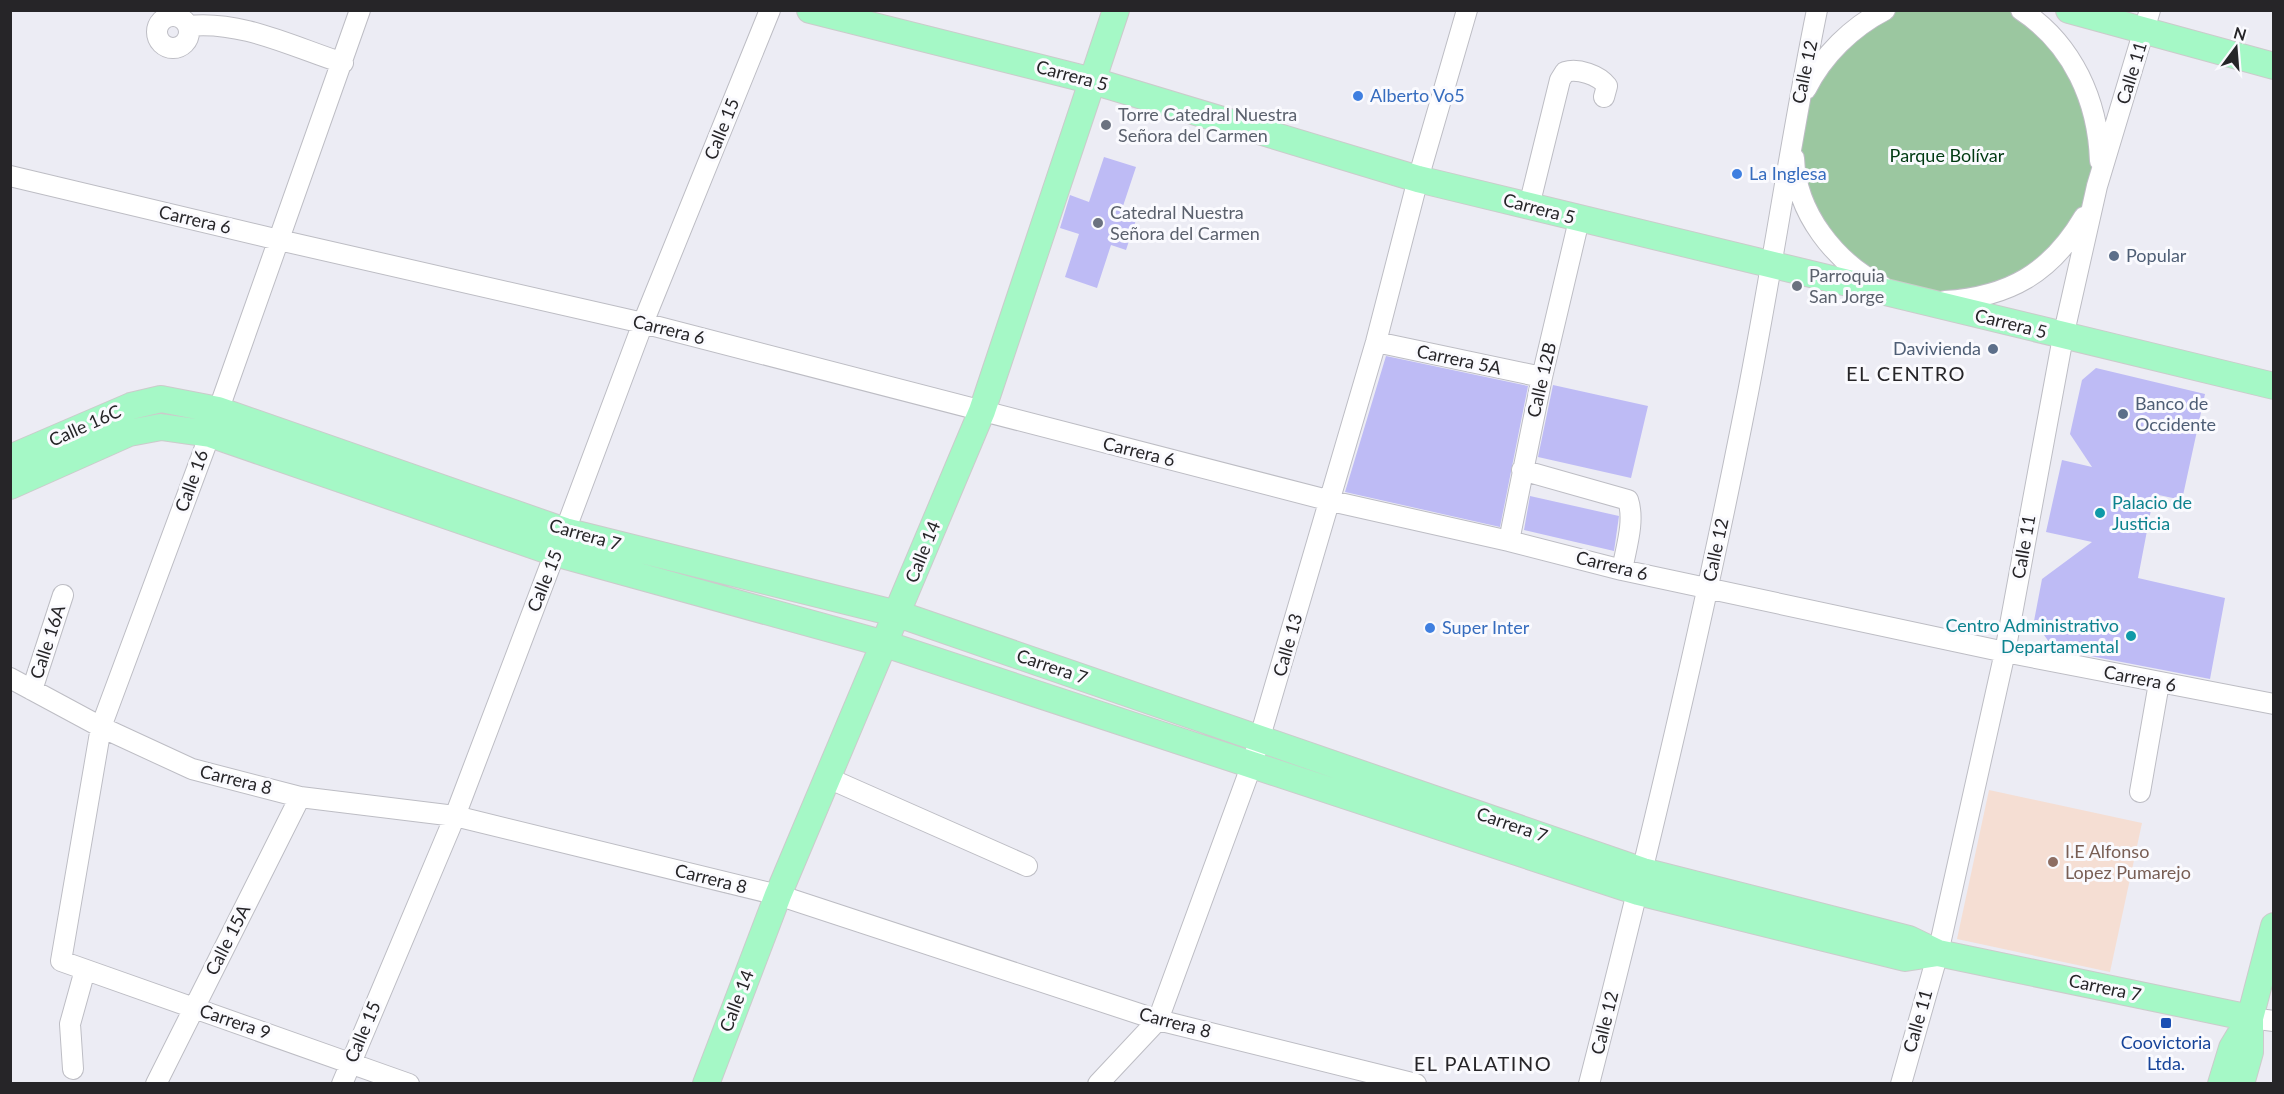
<svg xmlns="http://www.w3.org/2000/svg" width="2284" height="1094" font-family="Lato,sans-serif">
  <style>
    .education { fill: #f5ded3 }
    .green { fill: #9bc7a0 }
    .building { fill: #bebbf5 }
    .lines { fill: none; stroke-linecap: round; stroke-linejoin: round }
    .minor-casing { stroke: #bdbdc4; stroke-width: 22 }
    .major-casing { stroke: #cbcbcb; stroke-width: 28 }
    .minor { stroke: #fff; stroke-width: 20 }
    .major { stroke: #a5f8c6; stroke-width: 26 }
    .shop-dot { fill: #3f7fe0; stroke: #fafafe; stroke-width: 2 }
    .worship-dot { fill: #6b7280; stroke: #fafafe; stroke-width: 2 }
    .service-dot { fill: #5c6f8a; stroke: #fafafe; stroke-width: 2 }
    .culture-dot { fill: #0f9aa8; stroke: #fafafe; stroke-width: 2 }
    .education-dot { fill: #8d6e63; stroke: #fafafe; stroke-width: 2 }
    .transit-dot { fill: #1a4fb4; stroke: #fafafe; stroke-width: 2 }
    .labels { text-anchor: middle; stroke-width: 6; stroke-linejoin: round; paint-order: stroke }
    .street-label { font-size: 18px; fill: #262528; stroke: #fafafe }
    .shop-label { font-size: 18px; fill: #366cbe; stroke: #fafafe; text-anchor: start }
    .worship-label { font-size: 18px; fill: #5b616d; stroke: #fafafe; text-anchor: start }
    .park-label { font-size: 18px; fill: #003a12; stroke: #fafafe }
    .service-label { font-size: 18px; fill: #4e5e75; stroke: #fafafe; text-anchor: start }
    .culture-label { font-size: 18px; fill: #0d838f; stroke: #fafafe; text-anchor: start }
    .education-label { font-size: 18px; fill: #785e54; stroke: #fafafe; text-anchor: start }
    .transit-label { font-size: 18px; fill: #164399; stroke: #fafafe }
    .neighbourhood-label { font-size: 20px; letter-spacing: 1.5px; fill: #262528; stroke: #fafafe }
  </style>
  <rect width="100%" height="100%" fill="#ececf4"/>
  <path class="education" d="M1989 790 2142 823 2110 972 1957 939Z"/>
  <path class="green" d="M1885 11H2021L2048 32 2099 139 2087 214 2028 279 1912 300 1835 251 1794 164 1807 86Z"/>
  <path class="building" d="M1104 157 1136 167 1121 212 1137 217 1126 250 1111 245 1097 288 1065 277 1079 234 1060 228 1070 195 1089 202Z
    M1386 356 1528 386 1500 527 1345 492Z
    M2096 368 2205 394 2182 500 2154 494 2138 578 2225 598 2210 679 2054 649 2034 621 2042 579 2092 542 2046 532 2062 460 2092 467 2070 434 2082 380Z
    M1553 385 1648 406 1631 478 1538 457Z
    M1530 496 1619 516 1614 551 1524 530Z"/>
  <g class="lines">
    <defs>
      <path id="minor" d="M360 10 210 434 101 727 61 961 409 1084
        M2021 10C2073 44 2098 101 2100 161
        M157 32a16 16 0 1 1 32 0a16 16 0 1 1-32 0Z
        M188 26C241 20 293 47 343 63
        M1806 89C1823 55 1852 27 1885 10
        M1794 158C1796 213 1835 262 1882 286
        M10 176 279 240 643 323 1331 501 1509 541 1622 570 2005 652 2274 704
        M1529 206 1560 80 1565 72C1578 68 1599 75 1607 86L1604 97
        M1945 301C2009 297 2051 273 2084 217
        M1376 342 1542 377
        M1522 470 1628 500C1635 521 1626 548 1622 570
        M1509 541 1542 377 1579 220
        M10 678 101 727 192 769 300 797 455 816 778 895 1158 1020 1416 1084
        M32 690 63 595
        M828 778 1027 866
        M2140 792 2159 683
        M2250 1018 2274 1021
        M73 1069 70 1024 85 970
        M156 1084 300 797
        M342 1084 455 816 555 553 565 531 643 323 770 10
        M1098 1084 1158 1020 1252 764 1376 342 1418 179 1467 10
        M1589 1084C1645 865 1698 645 1742 423 1770 286 1789 147 1817 10
        M1901 1084 1938 953 2005 652 2063 337 2097 186 2150 10"/>
      <path id="major" d="M810 10 1093 81 1418 179 2274 386
        M2069 10 2274 66
        M10 458 131 406 161 399 218 410 565 531 898 614 1643 871 1909 939 1938 953 2250 1018
        M10 486 129 433 161 427 210 434 555 553 885 644 1638 892 1905 958 1938 953
        M706 1084 778 895 982 411 1116 10
        M2221 1084 2232 1048 2250 1018
        M2241 1084 2250 1052V1018L2274 926"/>
    </defs>
    <use href="#minor" class="minor-casing"/>
    <use href="#major" class="major-casing"/>
    <use href="#minor" class="minor"/>
    <use href="#major" class="major"/>
  </g>
  <g class="shop-dot">
    <circle cx="1358" cy="96" r="6"/>
    <circle cx="1737" cy="174" r="6"/>
    <circle cx="1430" cy="628" r="6"/>
  </g>
  <g class="worship-dot">
    <circle cx="1106" cy="125" r="6"/>
    <circle cx="1098" cy="223" r="6"/>
    <circle cx="1797" cy="286" r="6"/>
  </g>
  <g class="service-dot">
    <circle cx="2114" cy="256" r="6"/>
    <circle cx="1993" cy="349" r="6"/>
    <circle cx="2123" cy="414" r="6"/>
  </g>
  <g class="culture-dot">
    <circle cx="2100" cy="513" r="6"/>
    <circle cx="2131" cy="636" r="6"/>
  </g>
  <circle class="education-dot" cx="2053" cy="862" r="6"/>
  <rect class="transit-dot" x="2160" y="1017" width="12" height="12" rx="3"/>
  <g class="labels">
    <g class="street-label">
      <text transform="translate(1805 72) rotate(-78)" y="6">Calle 12</text>
      <text transform="translate(2132 73) rotate(-73)" y="6">Calle 11</text>
      <text transform="translate(1072 76) rotate(15)" y="6">Carrera 5</text>
      <text transform="translate(722 129) rotate(-68)" y="6">Calle 15</text>
      <text transform="translate(1539 209) rotate(15)" y="6">Carrera 5</text>
      <text transform="translate(195 220) rotate(13)" y="6">Carrera 6</text>
      <text transform="translate(2011 324) rotate(14)" y="6">Carrera 5</text>
      <text transform="translate(669 330) rotate(14)" y="6">Carrera 6</text>
      <text transform="translate(1459 360) rotate(12)" y="6">Carrera 5A</text>
      <text transform="translate(1542 380) rotate(-77)" y="6">Calle 12B</text>
      <text transform="translate(85 426) rotate(-24)" y="6">Calle 16C</text>
      <text transform="translate(1139 452) rotate(14)" y="6">Carrera 6</text>
      <text transform="translate(192 481) rotate(-70)" y="6">Calle 16</text>
      <text transform="translate(585 535) rotate(16)" y="6">Carrera 7</text>
      <text transform="translate(2024 547) rotate(-80)" y="6">Calle 11</text>
      <text transform="translate(1716 550) rotate(-78)" y="6">Calle 12</text>
      <text transform="translate(923 552) rotate(-68)" y="6">Calle 14</text>
      <text transform="translate(1612 566) rotate(14)" y="6">Carrera 6</text>
      <text transform="translate(545 581) rotate(-68)" y="6">Calle 15</text>
      <text transform="translate(48 642) rotate(-72)" y="6">Calle 16A</text>
      <text transform="translate(1288 645) rotate(-74)" y="6">Calle 13</text>
      <text transform="translate(1052 667) rotate(19)" y="6">Carrera 7</text>
      <text transform="translate(2140 679) rotate(11)" y="6">Carrera 6</text>
      <text transform="translate(236 780) rotate(14)" y="6">Carrera 8</text>
      <text transform="translate(1512 825) rotate(19)" y="6">Carrera 7</text>
      <text transform="translate(711 879) rotate(14)" y="6">Carrera 8</text>
      <text transform="translate(228 940) rotate(-63)" y="6">Calle 15A</text>
      <text transform="translate(2105 988) rotate(12)" y="6">Carrera 7</text>
      <text transform="translate(737 1001) rotate(-69)" y="6">Calle 14</text>
      <text transform="translate(1918 1021) rotate(-74)" y="6">Calle 11</text>
      <text transform="translate(235 1022) rotate(19)" y="6">Carrera 9</text>
      <text transform="translate(1175 1023) rotate(15)" y="6">Carrera 8</text>
      <text transform="translate(1605 1023) rotate(-76)" y="6">Calle 12</text>
      <text transform="translate(363 1032) rotate(-67)" y="6">Calle 15</text>
    </g>
    <g class="shop-label">
      <text x="1370" y="102">Alberto Vo5</text>
      <text x="1749" y="180">La Inglesa</text>
      <text x="1442" y="634">Super Inter</text>
    </g>
    <g class="worship-label">
      <text x="1118" y="121">Torre Catedral Nuestra<tspan x="1118" dy="21">Señora del Carmen</tspan></text>
      <text x="1110" y="219">Catedral Nuestra<tspan x="1110" dy="21">Señora del Carmen</tspan></text>
      <text x="1809" y="282">Parroquia<tspan x="1809" dy="21">San Jorge</tspan></text>
    </g>
    <g class="park-label">
      <text x="1947" y="162">Parque Bolívar</text>
    </g>
    <g class="service-label">
      <text x="2126" y="262">Popular</text>
      <text x="1981" y="355" text-anchor="end">Davivienda</text>
      <text x="2135" y="410">Banco de<tspan x="2135" dy="21">Occidente</tspan></text>
    </g>
    <g class="culture-label">
      <text x="2112" y="509">Palacio de<tspan x="2112" dy="21">Justicia</tspan></text>
      <text x="2119" y="632" text-anchor="end">Centro Administrativo<tspan x="2119" dy="21">Departamental</tspan></text>
    </g>
    <g class="education-label">
      <text x="2065" y="858">I.E Alfonso<tspan x="2065" dy="21">Lopez Pumarejo</tspan></text>
    </g>
    <g class="transit-label">
      <text x="2166" y="1049">Coovictoria<tspan x="2166" dy="21">Ltda.</tspan></text>
    </g>
    <g class="neighbourhood-label">
      <text x="1906" y="381">EL CENTRO</text>
      <text x="1483" y="1071">EL PALATINO</text>
    </g>
  </g>
  <rect width="2284" height="1094" fill="none" stroke="#262528" stroke-width="24"/>
  <g transform="translate(2236 48) rotate(16)" stroke="#fafafe" stroke-width="4.5" paint-order="stroke">
  <path d="M0-4.5L10 22L0 15L-10 22Z" fill="#262528"/>
  <text y="-9" font-size="16" font-weight="bold" text-anchor="middle" fill="#262528">N</text>
  </g>
</svg>
